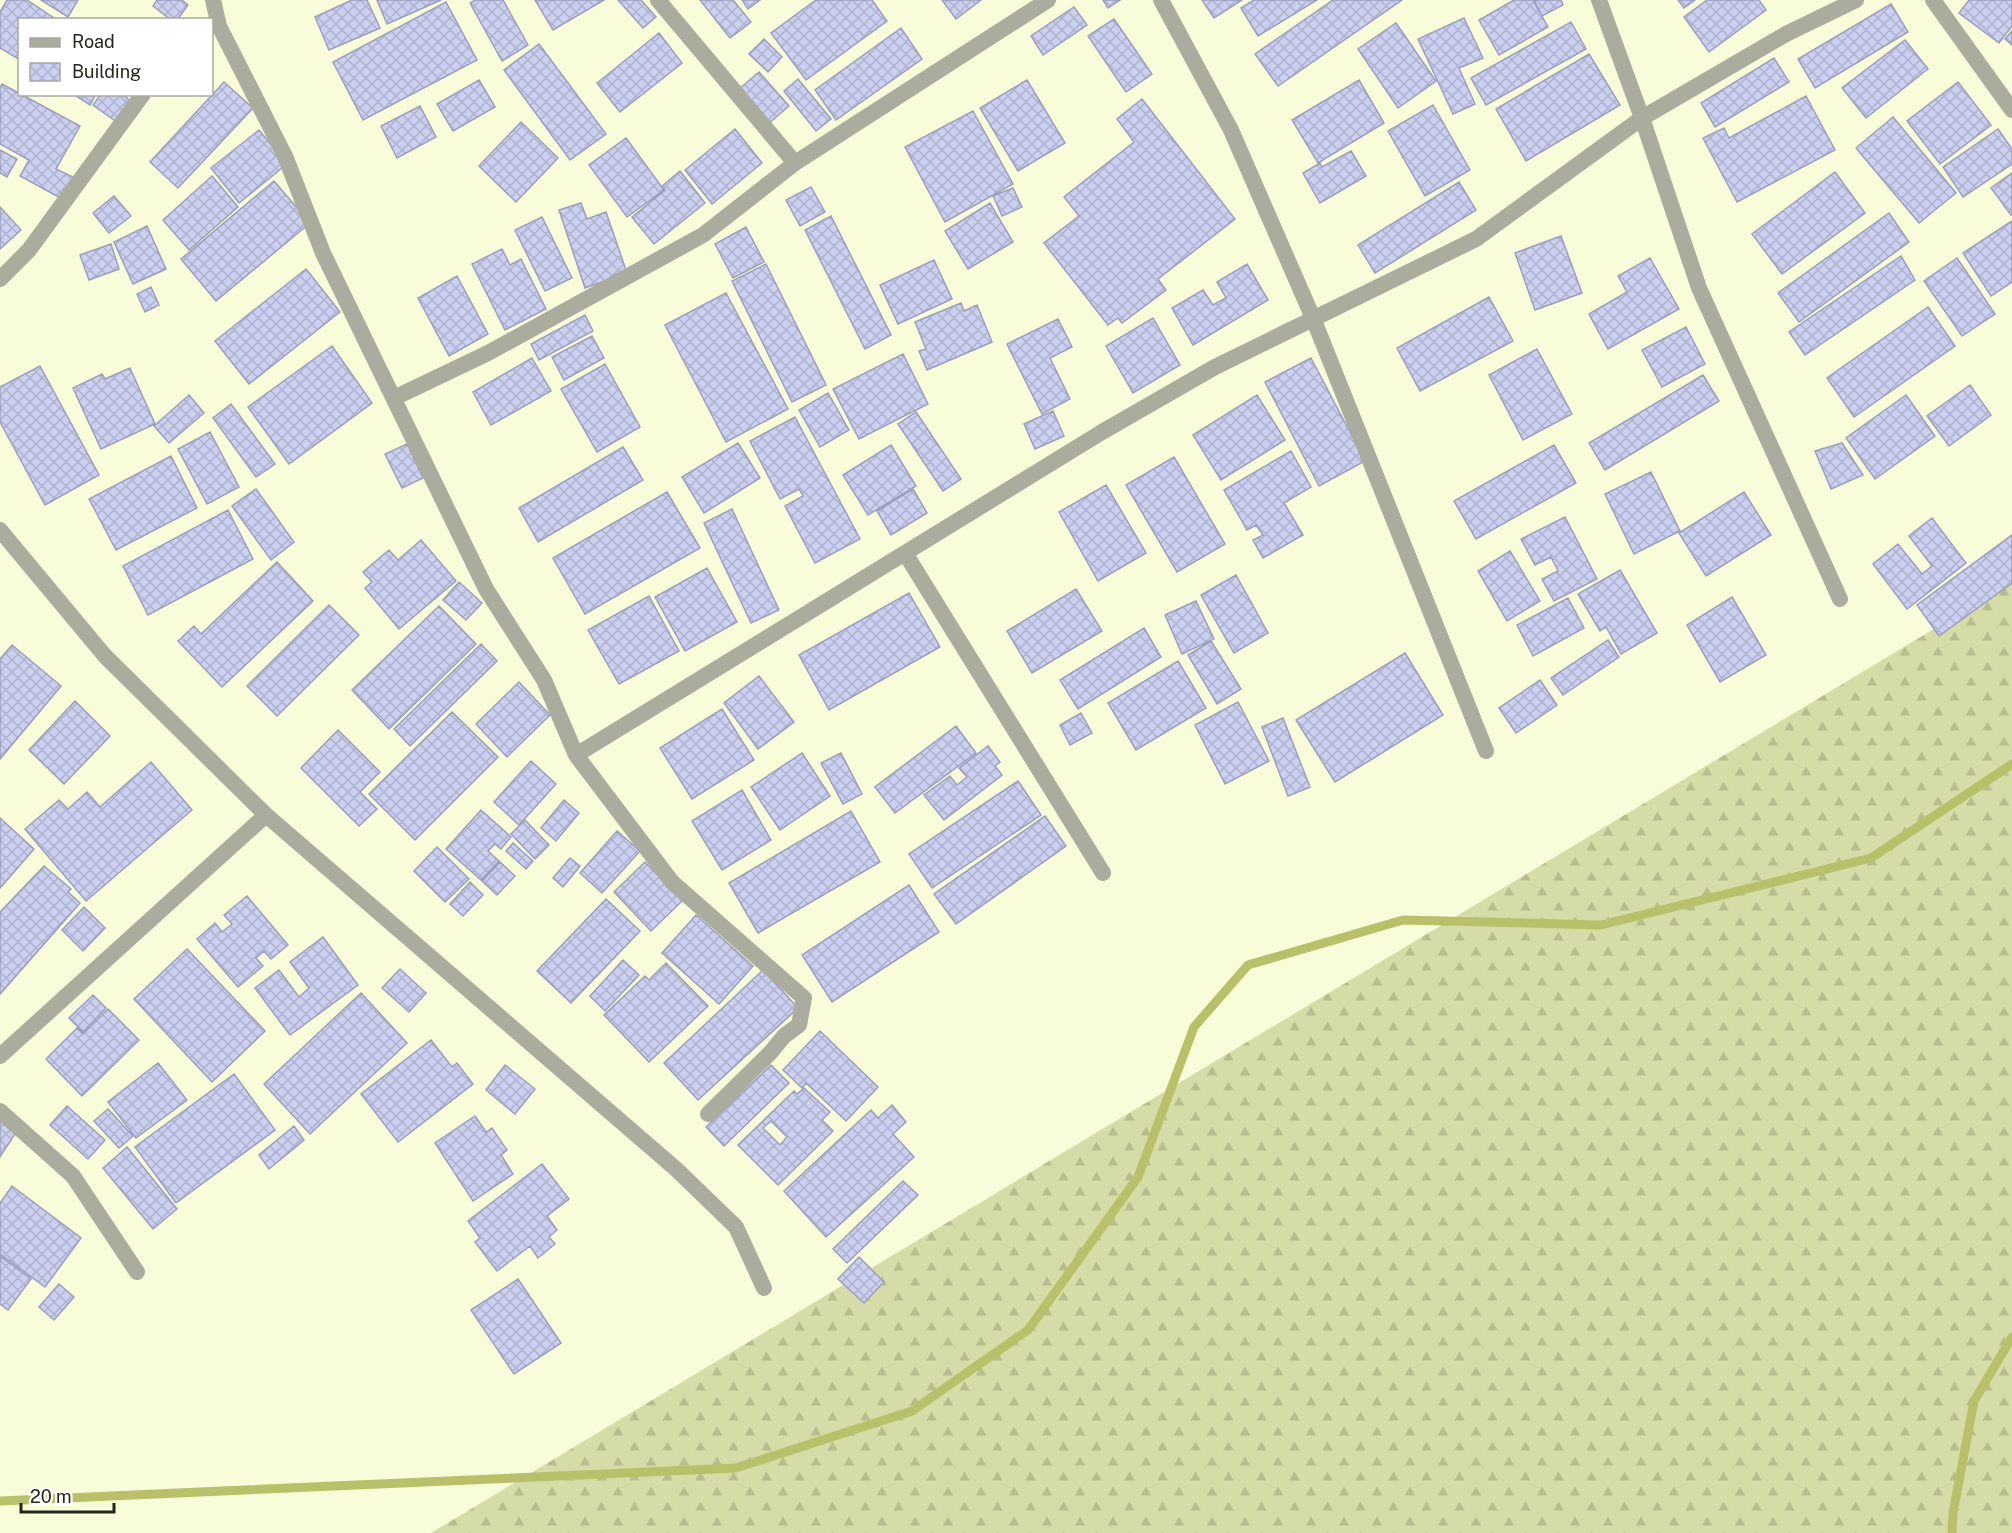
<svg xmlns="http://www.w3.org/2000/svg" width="2012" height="1533" viewBox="0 0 2012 1533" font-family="'Public Sans',sans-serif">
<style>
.forest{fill:url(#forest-firs)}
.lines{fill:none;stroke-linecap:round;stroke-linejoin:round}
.stream{stroke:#b8c169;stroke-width:9}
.building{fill:url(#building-cross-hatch);stroke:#9b9fbe;stroke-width:1.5;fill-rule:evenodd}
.minor{stroke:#aaad9e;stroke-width:16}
</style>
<defs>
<pattern id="forest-firs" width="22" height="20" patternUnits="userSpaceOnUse" patternTransform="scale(1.5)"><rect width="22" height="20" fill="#d6dca7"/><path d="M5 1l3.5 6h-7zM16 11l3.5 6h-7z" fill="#b8bd8f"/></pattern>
<pattern id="building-cross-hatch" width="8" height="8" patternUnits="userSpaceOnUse" patternTransform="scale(1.5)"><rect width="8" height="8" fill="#cbcff0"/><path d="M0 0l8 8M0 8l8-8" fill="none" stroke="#aeb2cd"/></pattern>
</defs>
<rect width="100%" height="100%" fill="#f8fcd9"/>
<!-- forest -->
<path class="forest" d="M2012 582V1533H431Z"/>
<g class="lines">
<!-- stream -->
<path class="stream" d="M0 1501 736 1468 912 1411 1028 1330 1138 1177 1194 1027 1248 965 1403 920 1601 925 1871 858 2012 764
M1952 1533 1953 1513 1974 1401 2012 1337"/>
</g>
<!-- building -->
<path class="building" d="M7 0H27L57 20H20V60L0 48V12Z
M41 0H78L68 17Z
M157 0H182L188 5 177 20H171L153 6Z
M352 0H367L380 28 329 50 315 17Z
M377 0H441L387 24Z
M475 0H503L528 45 502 61 470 3Z
M535 0H604L553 30Z
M618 0H641L656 17 643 28Z
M700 0H733L751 22 730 38Z
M742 0H760L748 9Z
M816 0H872L887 21 806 80 771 33Z
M942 0H981L956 19Z
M1103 0H1120L1108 8Z
M1202 0H1242L1214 18Z
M1254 0H1317L1258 36 1241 8Z
M1333 0H1402L1278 86 1255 54Z
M1514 0H1533L1548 27 1499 55 1479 20Z
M1534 0H1561L1563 5 1542 16Z
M1678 0H1695L1684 8Z
M1707 0H1759L1766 10 1709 52 1684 17Z
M1969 0H2012V26L1999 43 1959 13Z
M446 2 477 60 363 120 333 62Z
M1891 4 1908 32 1815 88 1798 59Z
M1074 7 1087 25 1043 55 1031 36Z
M1464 18 1483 58 1459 68 1475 104 1453 114 1418 39Z
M1114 19 1152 74 1126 92 1088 36Z
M1571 22 1586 49 1486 105 1471 78Z
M1396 23 1436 81 1398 108 1358 49Z
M901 28 922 59 836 120 815 90Z
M2012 31V45L2005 39Z
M659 33 682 63 620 112 597 83Z
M764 39 782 57 768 72 749 54Z
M1905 40 1928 69 1866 118 1842 88Z
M539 44 606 134 570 160 504 70Z
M1589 54 1620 105 1526 161 1496 109Z
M1774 58 1789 82 1715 127 1701 103Z
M759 72 789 106 768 124 738 90Z
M798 79 831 119 816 131 784 91Z
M479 80 495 107 453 131 437 104Z
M1027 80 1065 143 1018 171 980 108Z
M1359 80 1384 123 1318 163 1292 120Z
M224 82 253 108 178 188 150 162Z
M1958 82 1991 125 1940 164 1907 121Z
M2 84 80 126 56 169 75 178 64 200 20 176 29 160 0 144V88Z
M73 94H96L90 105Z
M101 94H122L133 103 118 123 93 105Z
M1806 96 1835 150 1737 202 1703 138 1724 128 1729 138Z
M1142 99 1235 219 1158 279 1166 290 1122 323 1118 318 1108 325 1044 243 1079 216 1064 197 1134 142 1117 119Z
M1433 105 1470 170 1425 196 1388 131Z
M420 106 436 137 397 158 381 126Z
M973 111 1013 184 945 222 905 147Z
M1893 117 1956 193 1919 223 1856 148Z
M521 122 558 158 516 202 479 166Z
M735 129 762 163 712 204 685 170Z
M1998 129 2012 149V164L1963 197 1943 167Z
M259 130 287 164 239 203 211 168Z
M626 138 664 190 627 217 589 165Z
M0 150 17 159 7 177 0 173Z
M1351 151 1366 176 1320 203 1303 173 1320 163 1322 167Z
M680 171 705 203 654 244 632 217 665 190 662 186Z
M1835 172 1865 213 1782 274 1752 234Z
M2012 173V215H2011L1991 188Z
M212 176 238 207 189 250 163 220Z
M274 181 310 223 216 301 181 259Z
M1459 182 1476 210 1375 273 1358 245Z
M811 187 825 212 800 226 786 200Z
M1013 188 1022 207 1002 216 993 196Z
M114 196 131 216 109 233 93 213Z
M581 203 587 219 606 212 627 273 585 288 559 210Z
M990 203 1013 242 968 269 945 231Z
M0 207 21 230 0 249Z
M1889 213 1909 242 1799 322 1778 293Z
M831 216 891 335 865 349 805 230Z
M542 217 572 278 545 291 515 230Z
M2012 221V282L1991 296 1963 253Z
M147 226 166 269 133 284 114 242Z
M746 227 764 262 733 278 715 244Z
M1561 236 1582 293 1535 310 1515 253Z
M111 244 119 269 89 280 80 255Z
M502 249 510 265 521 259 546 309 505 330 472 264Z
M1901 256 1915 280 1805 355 1789 332Z
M1650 258 1679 309 1608 349 1589 314 1627 292 1618 276Z
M1957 258 1995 314 1962 336 1924 281Z
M934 260 952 299 898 324 880 285Z
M766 264 826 385 792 402 732 281Z
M1247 264 1268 300 1193 345 1172 308 1203 290 1213 305 1226 298 1217 282Z
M306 269 340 312 249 384 215 341Z
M457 276 488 334 449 356 418 298Z
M151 287 159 305 145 312 137 294Z
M726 293 788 409 726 442 665 325Z
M1489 297 1513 341 1420 391 1397 348Z
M961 303 964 311 977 305 992 342 927 370 919 351 926 349 915 322Z
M1928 307 1955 346 1854 417 1827 378Z
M585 315 593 331 539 360 531 344Z
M1153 318 1180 365 1133 393 1106 346Z
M1058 319 1072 347 1050 358 1070 399 1042 414 1007 344Z
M1686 327 1705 364 1662 387 1642 350Z
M592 336 604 358 564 380 552 357Z
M332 346 372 403 289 464 248 407Z
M1537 349 1572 414 1523 440 1489 375Z
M903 354 928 404 859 439 833 389Z
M532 358 551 391 491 425 473 392Z
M1311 358 1365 461 1319 486 1265 382Z
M605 364 640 427 597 452 561 389Z
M40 366 99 475 45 505 0 422V387Z
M130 368 155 424 101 449 73 388 102 374 105 379Z
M1703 375 1719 401 1605 470 1589 443Z
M1970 385 1991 415 1949 446 1927 416Z
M828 393 849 430 820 447 799 410Z
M189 395 204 413 169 443 154 426Z
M1257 395 1285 440 1221 480 1193 435Z
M1906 395 1935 436 1875 479 1846 438Z
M231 404 275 464 256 477 213 418Z
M1053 411 1064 436 1035 449 1024 424Z
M916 412 961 479 943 491 898 424Z
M795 417 860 539 815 563 785 506 803 496 799 489 780 499 750 441Z
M210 432 239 487 207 504 178 449Z
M738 443 760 478 704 513 682 477Z
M1842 443 1863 475 1831 489 1815 451Z
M407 444 423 478 402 488 385 454Z
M891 445 916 486 868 515 843 475Z
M1554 445 1576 483 1476 539 1454 501Z
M623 447 643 480 538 542 519 508Z
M1291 451 1311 487 1284 503 1303 535 1263 558 1253 540 1263 535 1256 525 1247 530 1224 490Z
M171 456 197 508 116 550 89 499Z
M1174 457 1225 544 1177 572 1126 485Z
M1651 472 1680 531 1634 554 1605 494Z
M1106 485 1146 553 1098 581 1059 512Z
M256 489 294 542 271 560 232 506Z
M913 489 927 513 891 535 877 511Z
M667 492 700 548 585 614 553 558Z
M1744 492 1771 535 1706 576 1679 533Z
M732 509 779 610 751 623 704 523Z
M228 510 253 559 148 615 123 566Z
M1565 517 1597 579 1554 601 1542 579 1558 571 1551 557 1535 565 1521 539Z
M1932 518 1966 563 1907 609 1873 564 1898 544 1922 574 1932 566 1909 536Z
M2012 535V583L1939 636 1917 605Z
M421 540 456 581 399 629 365 588 372 582 363 572 389 550 398 560Z
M1510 551 1540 601 1507 621 1478 571Z
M277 562 313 601 222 687 178 641 194 626 201 634Z
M707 568 737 622 685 651 655 597Z
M1620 570 1657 633 1621 654 1606 627 1600 631 1578 594Z
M1236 575 1268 633 1234 653 1201 595Z
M459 582 482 603 466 620 443 600Z
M1076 589 1102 631 1032 673 1007 631Z
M909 593 940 647 829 710 799 655Z
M649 596 679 651 619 684 588 630Z
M1732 597 1766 655 1720 682 1687 625Z
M1568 598 1584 628 1533 656 1517 625Z
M1196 601 1214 639 1182 654 1165 615Z
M329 605 359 635 277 716 247 686Z
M439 606 476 644 389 729 352 690Z
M1144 628 1161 657 1078 709 1060 680Z
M1608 640 1619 657 1563 695 1551 678Z
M1211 641 1241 689 1217 704 1188 655Z
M481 644 497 661 410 746 394 729Z
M12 645 61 686 0 759V659Z
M1405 653 1443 715 1335 782 1296 720Z
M1178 661 1206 708 1136 750 1108 703Z
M759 676 794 722 758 749 724 703Z
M1540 680 1557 705 1516 733 1499 708Z
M519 682 550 715 507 757 476 724Z
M75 701 110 736 64 784 29 750Z
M1238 702 1269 761 1225 784 1195 725Z
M722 709 754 760 692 799 660 748Z
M452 712 498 757 415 840 369 794Z
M1081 713 1092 733 1070 745 1060 725Z
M1283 718 1310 787 1288 796 1262 727Z
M956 726 976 753 895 813 875 787Z
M338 730 380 772 360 792 377 809 359 826 301 768Z
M988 746 1000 762 995 766 1002 775 944 820 924 795 950 776 957 785 967 777 959 768Z
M802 753 830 796 780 830 751 787Z
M841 753 862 794 843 804 821 763Z
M531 761 556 784 519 825 494 802Z
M151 762 192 810 86 901 25 829 59 800 68 809 87 792 100 807Z
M1018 781 1041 815 932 888 909 854Z
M742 790 771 840 722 870 692 821Z
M564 800 579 813 556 841 541 828Z
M481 810 511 837 501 849 495 844 488 851 499 861 481 880 446 849Z
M851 811 880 862 758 933 729 883Z
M1045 816 1066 846 956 924 934 894Z
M0 818 34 849 0 888Z
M525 820 549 845 535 859 511 834Z
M617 831 640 851 602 893 580 873Z
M513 843 533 861 526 869 506 851Z
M437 847 469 879 445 902 414 871Z
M570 858 580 866 563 887 553 878Z
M500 862 515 876 497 895 482 881Z
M645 862 682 901 651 931 614 892Z
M44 866 71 889 68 892 80 903 0 994V912Z
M470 882 483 895 463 916 450 904Z
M909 885 939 932 832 1002 802 955Z
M247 896 288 945 271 959 264 951 256 958 263 966 238 987 197 939 215 923 222 932 232 924 224 915Z
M606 899 640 931 571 1003 537 971Z
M84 907 105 928 83 951 62 930Z
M696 915 753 966 719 1004 662 953Z
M323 937 358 985 290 1035 255 988 279 970 299 997 309 988 290 962Z
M187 949 265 1031 212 1082 134 999Z
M623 960 639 975 605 1011 590 996Z
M666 963 708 1006 649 1062 604 1015 645 976 649 980Z
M400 969 426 993 409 1012 382 988Z
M763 970 798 1008 698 1100 664 1063Z
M361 993 407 1043 310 1134 264 1084Z
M93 995 106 1008 83 1032 69 1018Z
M108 1009 139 1040 82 1096 46 1059 77 1028 83 1034Z
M820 1031 878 1087 846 1121 806 1083 802 1088 783 1070Z
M431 1040 452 1067 457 1063 473 1084 398 1142 361 1094Z
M158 1063 187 1100 136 1138 108 1102Z
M505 1065 535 1089 515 1114 486 1090Z
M771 1065 789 1083 724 1146 706 1127Z
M234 1074 275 1130 176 1203 135 1147Z
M804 1088 830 1112 822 1120 833 1131 778 1185 738 1145 794 1091 797 1094ZM771 1121 787 1137 780 1145 763 1128Z
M892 1105 906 1122 893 1134 914 1157 826 1237 784 1191 871 1110 878 1118Z
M67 1106 105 1140 88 1159 50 1125Z
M108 1109 133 1136 119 1148 94 1121Z
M475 1116 486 1132 492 1128 507 1150 501 1155 513 1174 473 1201 435 1143Z
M0 1120 17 1131 0 1157Z
M294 1126 304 1140 269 1169 259 1155Z
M127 1147 177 1209 153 1229 103 1168Z
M542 1164 569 1199 547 1216 557 1230 549 1237 555 1244 538 1258 530 1246 497 1271 475 1242 480 1238 468 1221Z
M903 1181 918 1195 847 1263 833 1249Z
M12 1186 81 1238 45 1287 0 1254V1203Z
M0 1256 31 1279 8 1310 0 1304Z
M859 1257 884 1282 864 1303 838 1279Z
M518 1279 561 1343 514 1374 471 1310Z
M59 1284 74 1297 54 1320 39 1307Z"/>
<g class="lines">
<!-- minor -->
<path class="minor" d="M213 0 219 26 285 156 323 253 486 589 544 680 576 755 672 882 804 998 799 1025 784 1036 771 1052 708 1114
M658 0 795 163
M1161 0 1231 130 1313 318 1486 751
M1599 0 1642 118 1699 288 1840 599
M1933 0 2012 110
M0 279 29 250 143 94
M394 398 488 353 703 235 795 163 1048 0
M0 530 105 656 266 815 676 1169 736 1227 764 1288
M905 553 1103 873
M576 755 1102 432 1215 367 1476 239 1642 118 1786 34 1856 0
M0 1056 266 815
M0 1111 73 1176 137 1272"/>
</g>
<!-- legend -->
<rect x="18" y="18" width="195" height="78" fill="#ffffff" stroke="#a7a8a3" stroke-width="1.5"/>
<rect x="30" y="38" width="30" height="9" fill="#aaad9e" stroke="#a7a8a3" stroke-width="1.5"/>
<text x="72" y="48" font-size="18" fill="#242619">Road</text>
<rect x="30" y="63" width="30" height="18" fill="url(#building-cross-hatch)" stroke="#a7a8a3" stroke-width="1.5"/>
<text x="72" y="78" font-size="18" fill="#242619">Building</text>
<!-- scale -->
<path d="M21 1503v9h93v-9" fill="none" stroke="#242619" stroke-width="3"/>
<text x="30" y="1503" font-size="18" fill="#242619" stroke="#ffffff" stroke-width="4.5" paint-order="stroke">20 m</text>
</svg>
